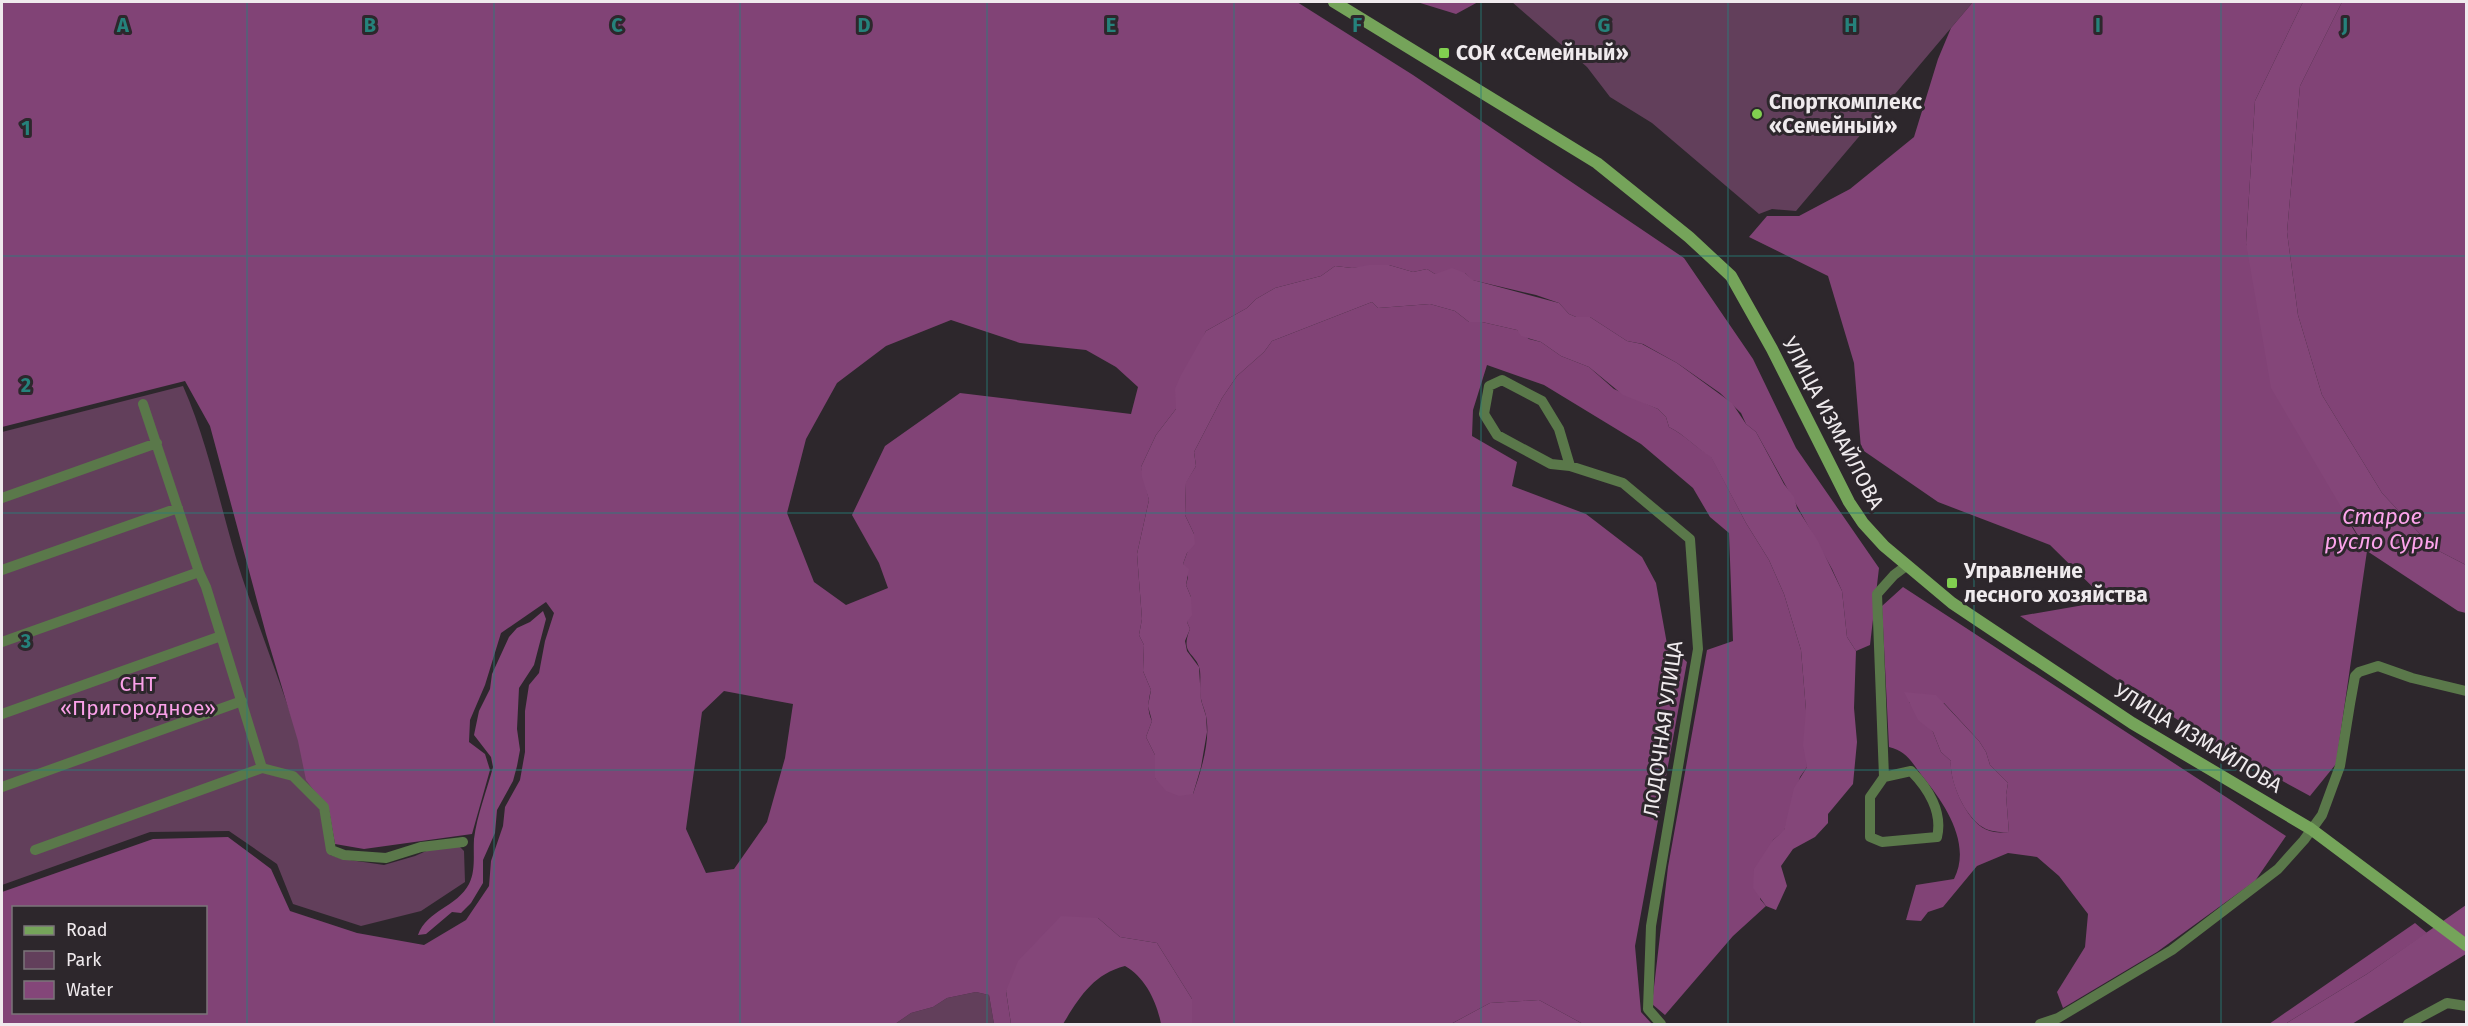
<svg xmlns="http://www.w3.org/2000/svg" width="2468" height="1026" viewBox="0 0 2468 1026" font-family="'Fira Sans',sans-serif">
<style>
.green{fill:#623f5b}
.forest{fill:#814376;fill-rule:evenodd}
.water{fill:#844679}
.lines{fill:none;stroke-linecap:round;stroke-linejoin:round}
.minor{stroke:#5a784a;stroke-width:10}
.secondary{stroke:#75a45a;stroke-width:12}
.grid{fill:none;stroke:#25827b;stroke-width:1.5;stroke-opacity:0.55}
.poi-dot{fill:#81d050;stroke:#2d272c;stroke-width:2}
.labels{text-anchor:middle;stroke-width:6;stroke-linejoin:round;paint-order:stroke}
.poi-label{font-size:21px;font-weight:bold;fill:#efeaed;stroke:#2d272c;text-anchor:start}
.street-label{font-size:21px;fill:#efeaed;stroke:#2d272c}
.park-label{font-size:21px;fill:#fba1e9;stroke:#2d272c}
.water-label{font-size:22px;font-style:italic;fill:#fda4ec;stroke:#2d272c}
.grid-label{font-size:20px;text-anchor:middle;font-weight:bold;fill:#25827b;stroke:#2d272c;stroke-width:6;stroke-linejoin:round;paint-order:stroke}
</style>
<rect width="100%" height="100%" fill="#2d272c"/>
<!-- green -->
<path class="green" d="M1512 2H1973L1796 211 1772 209 1759 214 1652 123 1610 97 1587 67Z
M183 386C210 447 221 513 242 577 273 669 312 760 330 855L343 859 384 865 415 856 433 848 458 845 464 851 465 882 421 911 361 926 293 904 277 864 229 831 150 832 2 885V432Z
M976 992 989 995 994 1024H895L911 1013 933 1007 947 998Z"/>
<!-- forest -->
<path class="forest" d="M2 2H1297L1413 75 1684 258 1753 359 1796 448 1879 568 1870 645 1856 651 1847 637 1842 591 1832 569 1756 432 1746 424 1741 413 1720 393 1677 363 1643 344 1627 341 1590 317H1576L1569 314 1559 303 1536 295 1472 280 1465 273 1435 274 1427 269 1413 272 1389 265 1352 268 1335 266 1321 276 1275 288 1256 299 1247 308 1206 331 1176 399V409L1156 435 1141 467 1149 500 1137 554 1142 619 1139 635 1144 645 1143 671 1151 690C1148 701 1147 711 1152 721L1146 737 1155 755V778L1193 794C1201 771 1211 740 1206 716 1205 710 1202 705 1201 699 1199 689 1201 680 1200 671 1197 652 1179 656 1190 629L1187 622 1191 597 1186 585 1188 577 1183 564 1194 534 1185 515 1186 482 1196 466 1194 452 1222 398 1237 376 1264 352 1272 341 1372 302 1378 308 1430 304 1455 311 1469 322H1482L1517 330 1529 339 1541 342 1561 356 1589 367 1614 389 1658 409 1666 417 1669 427C1685 435 1696 448 1711 456L1746 523 1769 560 1784 594 1801 650 1806 710 1807 767 1800 777 1784 831 1773 840 1760 899 1766 906 1733 936 1665 1015 1652 1004 1668 867 1707 650 1733 641 1729 533 1710 517 1693 488 1641 444 1544 385 1487 365 1473 410 1472 436 1517 462 1512 486 1586 514 1642 557 1656 583 1667 644 1687 662 1635 946 1641 1012 1652 1024H1583L1539 1000 1490 1003 1451 1024H1192V999L1157 943 1120 937 1098 918 1006 991 1011 1024H994L989 995 976 992 947 998 933 1007 911 1013 895 1024H2V892L153 839 228 837 271 869 290 911 357 933 424 945 466 920 489 886 491 861 503 826 505 807 520 780 525 752V711L529 685 539 673 545 641 554 613 546 602 501 633 485 685 470 720 469 742 485 754 490 770 472 834 364 849 335 844 329 810 306 780 298 741 266 634 210 426 185 381 2 427ZM951 320 1020 343 1086 350 1116 367 1138 387 1131 414 960 393 885 446 852 515 879 563 888 588 846 605 814 582 787 513 806 439 837 383 886 346ZM724 691 793 704 785 758 767 822 734 869 706 873 686 829 702 712ZM14 908H206V1012H14Z
M1417 2H1478L1456 14Z
M1973 2H2303L2255 101 2246 243 2350 524 2367 551 2336 764 2310 796 2216 745 2020 616 2107 601 2050 545 1938 502 1861 449 1854 363 1828 276 1749 237 1767 216H1799L1850 189 1914 137 1938 59 1951 28Z
M2342 2H2466V565L2433 548 2382 493 2322 395 2298 315 2287 232 2300 86Z
M1903 587 2286 836 2255 881 2157 952 2063 1008 2057 992 2085 947 2088 914 2059 876 2037 857 2008 853 1977 866 1943 907 1928 912 1921 921 1906 920 1916 885 1954 879C1972 844 1945 804 1923 777 1912 763 1907 751 1889 747L1882 606ZM1909 702 1944 703 1979 741 1986 752 1990 765 2008 783 2006 795 2009 833C2003 832 1996 833 1990 831 1968 825 1949 782 1951 761L1941 752 1933 732Z
M2415 923 2427 933 2367 974 2285 1024H2269Z"/>
<!-- water -->
<path class="water" d="M2303 2H2342L2300 86 2287 232 2298 315 2322 395 2382 493 2433 548 2466 565V613L2458 611 2367 551 2271 388 2246 243 2255 101Z
M1369 265H1389L1413 272 1427 269 1435 274 1452 268 1465 273 1473 280 1559 303 1569 314 1576 317H1590L1627 341 1642 344 1677 363 1732 403 1746 424 1756 432 1784 484 1794 497 1797 508 1818 541 1842 591 1847 637 1856 651 1854 708 1857 742 1853 784 1828 814V823L1815 837 1793 849 1781 866 1787 886 1776 910 1766 906 1753 888 1754 869 1773 840 1784 830 1794 788 1807 767 1803 745 1806 710 1801 650 1784 594 1769 560 1746 523 1711 457C1696 448 1685 435 1669 427L1666 417 1658 409 1623 395 1589 367 1561 356 1541 342 1521 336 1517 330 1482 322H1469L1455 311 1430 304 1378 308 1372 302 1272 341 1264 352 1237 376 1222 398 1194 452 1196 466 1186 483 1185 515 1194 534 1195 544 1187 553 1183 564 1189 569 1186 585 1191 597 1192 615 1187 622 1190 629 1185 641 1187 651 1199 667 1201 700 1206 716 1207 732 1201 767 1193 794 1179 796 1166 791 1155 778V755L1146 737 1152 721 1148 706 1151 690 1143 671 1144 645 1139 635 1142 619 1137 554 1149 500 1142 477 1141 467 1156 435 1176 409 1175 389 1181 375 1206 331 1247 308 1256 299 1275 288 1321 276 1335 266 1352 268Z
M543 611 546 619 534 665 519 688 517 729 520 750 517 766 513 781 497 810 495 833 483 860V883L471 903 461 913 452 912 426 934 418 935C427 910 457 907 469 884 476 870 473 854 474 839 477 815 487 790 493 767L491 757 474 735 479 711 490 689 492 674 509 637 517 628 530 622Z
M1904 692 1936 695 1979 741 1986 752 1990 765 2008 783 2006 795 2009 833C2002 832 1993 832 1986 829 1966 820 1949 782 1951 761L1941 752 1933 732 1918 720Z
M2466 905V954L2352 1024H2285L2367 974Z
M1061 916 1098 918 1120 937 1157 943 1192 999V1024H1161C1157 1002 1145 977 1125 966 1093 974 1079 998 1063 1024H1011L1006 991 1018 961Z
M1539 1000 1583 1024H1451L1490 1003Z"/>
<g class="lines">
<!-- minor -->
<path class="minor" d="M143 404 199 572 206 587 262 768 293 776 324 807 331 850 344 855 386 858 421 847 463 842
M1570 466 1559 429 1542 401 1502 380 1489 386 1484 414 1497 435 1551 464 1570 466 1623 483 1690 539 1698 649 1651 926 1648 1009 1661 1024
M2 498 157 443
M2 570 178 508
M2 642 199 572
M2 714 221 636
M1884 777 1911 771C1928 788 1943 812 1937 837L1882 842 1870 837V797L1884 777 1877 594 1894 575 1906 566
M2 787 242 701
M35 850 262 768
M2040 1024 2058 1018 2172 950 2278 869 2304 840 2322 815 2340 766 2350 704 2355 676 2359 672 2378 666 2412 678 2466 691
M2408 1024 2447 1003 2466 1006"/>
<!-- secondary -->
<path class="secondary" d="M1334 2 1597 163 1689 237 1731 276 1772 349 1849 502 1863 523 1884 546 1952 603 2132 723 2311 829 2466 945"/>
</g>
<!-- grid -->
<path class="grid" d="M247 2V1024M494 2V1024M740 2V1024M987 2V1024M1234 2V1024M1481 2V1024M1728 2V1024M1974 2V1024M2221 2V1024M2 256H2466M2 513H2466M2 770H2466"/>
<!-- markers -->
<g class="poi-dot">
<rect x="1438" y="47" width="12" height="12" rx="3"/>
<circle cx="1757" cy="114" r="6"/>
<rect x="1946" y="577" width="12" height="12" rx="3"/>
</g>
<g class="labels">
<!-- poi labels -->
<g class="poi-label">
<text x="1456" y="60">СОК «Семейный»</text>
<text x="1769" y="109">Спорткомплекс<tspan x="1769" dy="24">«Семейный»</tspan></text>
<text x="1964" y="578">Управление<tspan x="1964" dy="24">лесного хозяйства</tspan></text>
</g>
<!-- street labels -->
<g class="street-label">
<text transform="translate(1833 423) rotate(62)" y="7">УЛИЦА ИЗМАЙЛОВА</text>
<text transform="translate(1663 729) rotate(-82)" y="7">ЛОДОЧНАЯ УЛИЦА</text>
<text transform="translate(2198 738) rotate(31)" y="7">УЛИЦА ИЗМАЙЛОВА</text>
</g>
<!-- park labels -->
<g class="park-label">
<text x="138" y="691">СНТ<tspan x="138" dy="24">«Пригородное»</tspan></text>
</g>
<!-- water labels -->
<g class="water-label">
<text x="2382" y="524">Старое<tspan x="2382" dy="25">русло Суры</tspan></text>
</g>
</g>
<g class="grid-label">
<text x="123" y="32">A</text>
<text x="370" y="32">B</text>
<text x="617" y="32">C</text>
<text x="864" y="32">D</text>
<text x="1111" y="32">E</text>
<text x="1357" y="32">F</text>
<text x="1604" y="32">G</text>
<text x="1851" y="32">H</text>
<text x="2098" y="32">I</text>
<text x="2345" y="32">J</text>
<text x="26" y="135">1</text>
<text x="26" y="392">2</text>
<text x="26" y="648">3</text>
</g>
<!-- border -->
<rect width="2468" height="1026" fill="none" stroke="#efeaed" stroke-width="6"/>
<!-- legend -->
<rect x="12" y="906" width="195" height="108" fill="#2d272c" stroke="#7b7579" stroke-width="1.5"/>
<rect x="24" y="926" width="30" height="9" fill="#75a45a" stroke="#7b7579" stroke-width="1.5"/>
<text x="66" y="936" font-size="18" fill="#efeaed">Road</text>
<rect x="24" y="951" width="30" height="18" fill="#623f5b" stroke="#7b7579" stroke-width="1.5"/>
<text x="66" y="966" font-size="18" fill="#efeaed">Park</text>
<rect x="24" y="981" width="30" height="18" fill="#844679" stroke="#7b7579" stroke-width="1.5"/>
<text x="66" y="996" font-size="18" fill="#efeaed">Water</text>
</svg>
